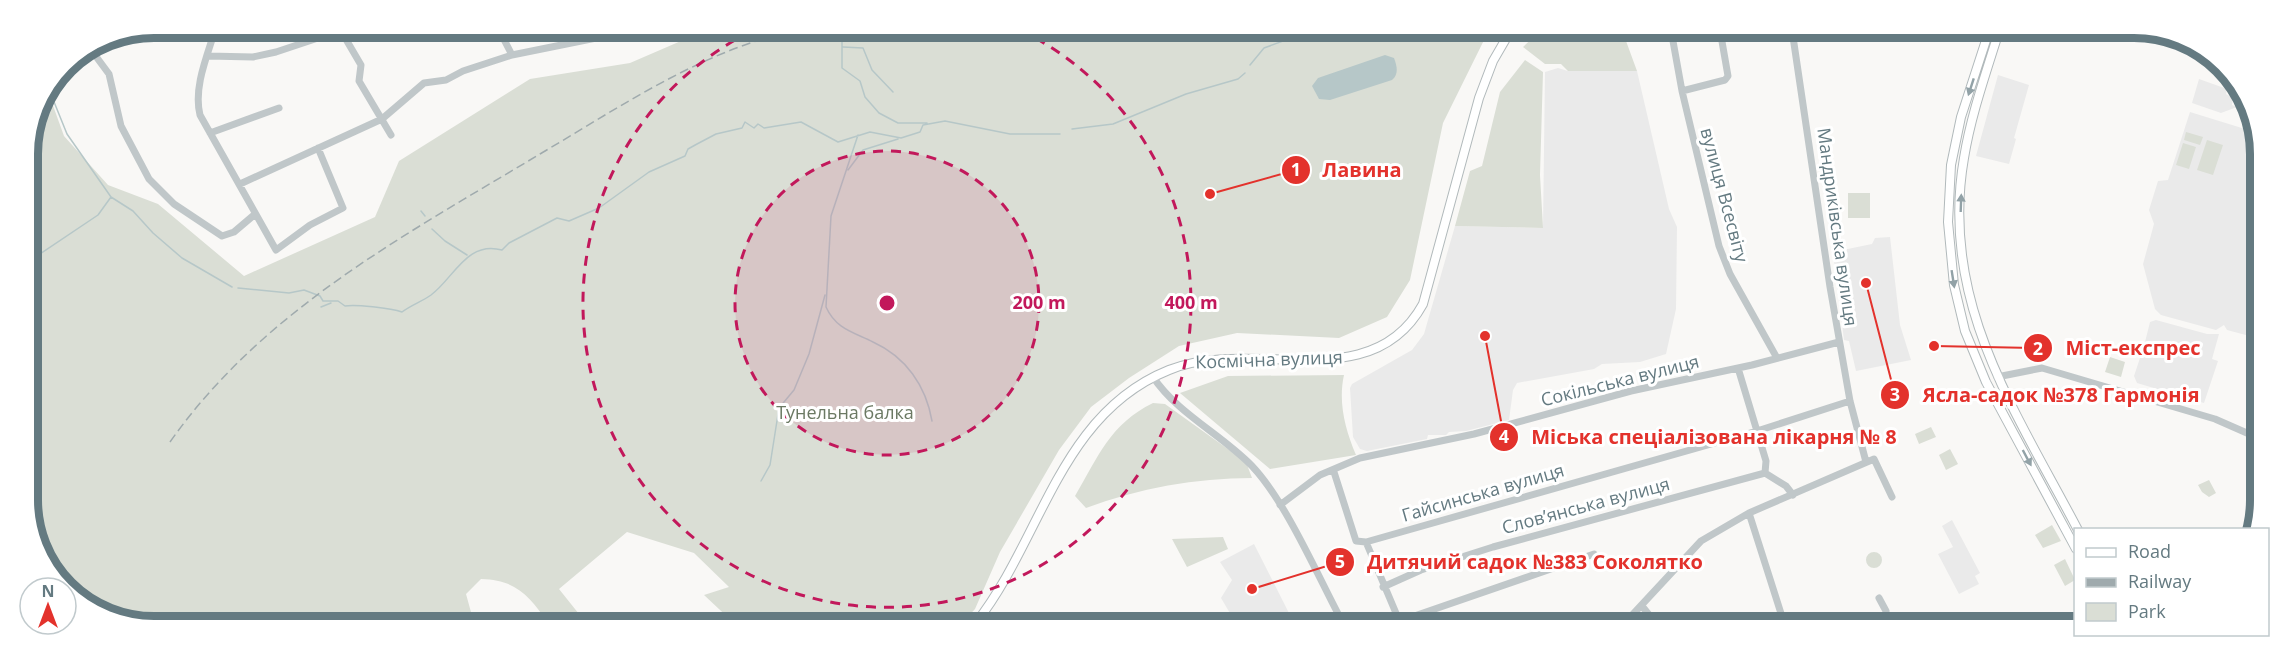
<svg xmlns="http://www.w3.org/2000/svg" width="2287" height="654" viewBox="0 0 2287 654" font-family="'Open Sans',sans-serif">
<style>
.built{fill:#eaeaea}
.green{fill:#daded5}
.water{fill:#b6c7c8}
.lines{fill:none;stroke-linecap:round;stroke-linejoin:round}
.stream{stroke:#b6c7c8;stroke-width:1.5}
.major-casing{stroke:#b1b9bb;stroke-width:10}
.minor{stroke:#c0c7c9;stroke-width:7}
.major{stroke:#fff;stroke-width:8}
.rail{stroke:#9faaad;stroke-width:1.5;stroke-dasharray:9 4.5;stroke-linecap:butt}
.oneway{fill:#92a2a7}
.ring{fill:none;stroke:#c2185b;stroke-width:3;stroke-dasharray:10 8}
.labels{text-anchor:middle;stroke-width:6;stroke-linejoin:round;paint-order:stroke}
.street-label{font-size:18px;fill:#647a81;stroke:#fff}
.park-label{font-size:18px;fill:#6b7963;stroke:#fff}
.rim{fill:none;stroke:#647a81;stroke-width:8}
.centre{fill:#c2185b;stroke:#fff;stroke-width:3}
.ring-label{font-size:18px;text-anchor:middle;font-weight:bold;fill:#c2185b;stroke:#fff;stroke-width:6;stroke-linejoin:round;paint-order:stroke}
.leader{fill:none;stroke:#e3322c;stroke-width:2}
.callout-dot{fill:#e3322c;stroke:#fff;stroke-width:2}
.mark-label{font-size:18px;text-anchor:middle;font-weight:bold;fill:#fff}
.callout-label{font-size:20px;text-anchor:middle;font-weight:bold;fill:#e3322c;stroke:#fff;stroke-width:6;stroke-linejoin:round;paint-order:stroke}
</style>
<rect width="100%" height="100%" fill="#f9f8f6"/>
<!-- built -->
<path class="built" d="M1558 68 1568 71H1637L1669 209 1677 227 1676 309 1666 354 1640 362 1602 364 1594 369 1517 383 1513 390 1509 420 1466 431 1449 432 1446 435H1428L1427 439 1367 451 1360 449 1353 437 1350 388 1352 384 1412 350 1424 334 1455 226 1543 228 1545 72Z
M1998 75 2029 85 2014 138 2016 139 2009 164 1976 156Z
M2199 79 2227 89 2226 94 2233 98 2232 105 2237 107 2221 113 2192 103Z
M2190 112 2258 133 2257 338 2227 330 2224 325 2216 330 2161 315 2155 309 2143 264 2154 224 2149 210 2158 181 2168 180Z
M1890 237 1900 325 1911 360 1856 371 1849 341 1844 340 1833 252 1872 244 1875 238Z
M2156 320 2207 334H2219L2212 359 2218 361 2204 403 2137 383 2134 376 2141 355 2148 347 2145 342 2150 322Z
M1952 520 1980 573 1975 576 1979 584 1959 594 1938 554 1953 547 1942 526Z
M1254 544 1295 625H1237L1221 598 1232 580 1220 562Z"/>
<!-- green -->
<path class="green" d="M711 28 1489 30 1443 123 1410 280 1387 317 1339 338 1237 333 1179 346 1129 378 1091 407 1059 450 1000 552 975 609 961 624H895L878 612 843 616 841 624H735L704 595 729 587 694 553 627 532 559 589 587 624H549C529 596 517 580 481 579L466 594 474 623H121L79 599 29 506 27 145 37 105 47 89 64 136 108 185 158 204 244 276 375 217 399 161 530 79 630 63Z
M1541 30H1622L1637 71H1568L1561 64H1545L1523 47Z
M1525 60 1543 72 1540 175 1543 228 1455 226 1470 171 1482 166 1500 92Z
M2186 132 2203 137 2200 145 2184 140Z
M2207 140 2223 145 2213 175 2197 170Z
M2183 143 2196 147 2189 169 2176 165Z
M1848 193H1870V218H1848Z
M2110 357 2125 362 2121 377 2105 372Z
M1344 375C1338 402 1345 429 1356 455L1270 469 1180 393 1228 376Z
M1153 403 1165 404 1246 462 1252 478C1196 478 1139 488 1086 508L1075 496C1098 457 1110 424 1153 403Z
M1931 427 1936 437 1919 444 1915 434Z
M1950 449 1958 464 1946 470 1939 455Z
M2209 480 2216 493 2209 497 2202 492 2198 485Z
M2052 525 2061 541 2043 548 2035 535Z
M1223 537 1228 549 1187 567 1172 539Z
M1866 560a8 8 0 1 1 16 0a8 8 0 1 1-16 0Z
M2065 559 2075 580 2065 586 2054 565Z"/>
<!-- water -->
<path class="water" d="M1385 55 1394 58C1397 66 1399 74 1392 80L1330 100 1319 99 1312 86 1318 78Z"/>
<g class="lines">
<!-- stream -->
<path class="stream" d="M842 39V68L860 81 865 97 879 113 898 123H927
M843 47 863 48 872 70 893 92
M1250 65 1264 48 1316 29
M48 87 67 134 111 197 133 211 153 233 182 258 232 287
M1072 129 1113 124 1186 94 1238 79 1245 73
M858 135 831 216 826 307C836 329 853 332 873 342 906 357 926 386 932 421
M848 170 863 150 898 139
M421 211 425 216
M432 229 445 241 467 255
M28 262 98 215 111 197
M238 288 289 293 304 290 320 296 323 301H338L345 306C354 304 391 308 402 312 411 305 421 302 431 295 454 278 467 240 502 250L509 243 557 218 569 221 599 208 649 172 685 156 688 149 697 144 716 134 742 128 745 122 754 128 758 124 764 128 801 122 838 142 870 132 901 138 920 132 923 125 945 121 1010 134H1060
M321 307 331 303
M761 481 770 465 779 408 794 390 809 354 825 295"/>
<defs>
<path id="major" d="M1989 31 1961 117 1951 165 1948 222 1954 285 1965 331 1986 382 2076 549
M1999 31C1986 73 1971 115 1964 158 1939 301 2015 410 2078 530
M975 624C1042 540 1059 414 1169 370 1251 336 1371 399 1423 304L1479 98 1493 61 1511 30"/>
</defs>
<!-- major casing -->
<use href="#major" class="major-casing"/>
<!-- minor -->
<path class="minor" d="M216 27C208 54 193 87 200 115L276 250 310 225 343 208 318 148
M498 28 512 55
M1671 30 1682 91 1719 246 1730 274 1777 358
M1792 30 1830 287 1850 401 1866 462
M344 36 361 65 359 81 391 135
M89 47 109 74 121 126 149 179 174 204 222 236 234 232 254 215
M208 56 253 57 276 52 333 33 344 36 372 29
M1682 91 1725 80 1728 76 1720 30
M210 133 279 108
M240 184 382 119 424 83 446 80 463 71 512 55 601 37 627 28
M1738 368 1766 461 1765 473
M1153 377C1178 414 1221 434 1252 466 1287 503 1319 579 1344 625
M1997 377 2042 368 2215 419 2256 437
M1334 472 1356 541 1366 542 1401 625
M1765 473 1786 486 1793 495
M1280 505 1320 475 1360 458 1474 434 1631 391 1752 365 1839 342
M1749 513 1785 626
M1366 542 1757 431 1850 401
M1383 587 1421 570 1493 547 1765 473
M1879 598 1886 611
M1642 606 1658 626
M1400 621 1594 554
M1622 626 1701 541 1749 513 1874 459 1892 497"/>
<!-- major -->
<use href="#major" class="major"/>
<!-- rail -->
<path class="rail" d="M170 442C263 310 405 235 540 154 625 104 707 47 806 28"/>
</g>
<!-- one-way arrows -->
<defs><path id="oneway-solid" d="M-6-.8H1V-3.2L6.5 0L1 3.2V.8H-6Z" transform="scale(1.5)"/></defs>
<g class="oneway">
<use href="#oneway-solid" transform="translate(1971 87) rotate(108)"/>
<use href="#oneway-solid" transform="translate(1961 203) rotate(-88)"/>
<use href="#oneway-solid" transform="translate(1953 279) rotate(81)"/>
<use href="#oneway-solid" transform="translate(2027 458) rotate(62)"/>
</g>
<!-- distance rings -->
<circle cx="887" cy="303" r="152" fill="#c2185b" fill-opacity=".12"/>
<g class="ring">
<circle cx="887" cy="303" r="152"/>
<path d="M1020 30A304 304 0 1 1 756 29"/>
</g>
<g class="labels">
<!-- street labels -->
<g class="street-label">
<text transform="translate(1724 195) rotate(75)" y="6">вулиця Всесвіту</text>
<text transform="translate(1837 227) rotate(82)" y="6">Мандриківська вулиця</text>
<text transform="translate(1269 360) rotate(-2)" y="6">Космічна вулиця</text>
<text transform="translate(1620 381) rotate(-14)" y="6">Сокільська вулиця</text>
<text transform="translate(1483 493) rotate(-16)" y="6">Гайсинська вулиця</text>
<text transform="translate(1586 506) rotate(-15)" y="6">Словʼянська вулиця</text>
</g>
<!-- park labels -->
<g class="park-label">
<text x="845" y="419">Тунельна балка</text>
</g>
</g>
<!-- crop -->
<path d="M0 0H2287V654H0ZM154 38H2134A116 116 0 0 1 2250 154V500A116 116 0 0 1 2134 616H154A116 116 0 0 1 38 500V154A116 116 0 0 1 154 38Z" fill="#fff" fill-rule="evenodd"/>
<path class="rim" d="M154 38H2134A116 116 0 0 1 2250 154V500A116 116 0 0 1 2134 616H154A116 116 0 0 1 38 500V154A116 116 0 0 1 154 38Z"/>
<circle cx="887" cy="303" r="9" class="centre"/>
<g class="ring-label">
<text x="1039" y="309">200 m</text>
<text x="1191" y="309">400 m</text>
</g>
<!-- callouts -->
<path class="leader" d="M1210 194L1296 170M1934 346L2038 348M1866 283L1895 395M1485 336L1504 437M1252 589L1340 562"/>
<g class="callout-dot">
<circle cx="1210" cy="194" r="6"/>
<circle cx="1934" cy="346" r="6"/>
<circle cx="1866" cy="283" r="6"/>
<circle cx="1485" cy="336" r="6"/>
<circle cx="1252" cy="589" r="6"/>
<circle cx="1296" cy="170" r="15"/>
<circle cx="2038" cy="348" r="15"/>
<circle cx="1895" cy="395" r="15"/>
<circle cx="1504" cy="437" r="15"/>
<circle cx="1340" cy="562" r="15"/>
</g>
<g class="mark-label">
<text x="1296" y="176">1</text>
<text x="2038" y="355">2</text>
<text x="1895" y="401">3</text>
<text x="1504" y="443">4</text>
<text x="1340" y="568">5</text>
</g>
<g class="callout-label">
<text x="1362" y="177">Лавина</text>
<text x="2133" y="355">Міст-експрес</text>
<text x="2061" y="402">Ясла-садок №378 Гармонія</text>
<text x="1714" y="444">Міська спеціалізована лікарня № 8</text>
<text x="1535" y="569">Дитячий садок №383 Соколятко</text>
</g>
<!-- legend -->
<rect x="2074" y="528" width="195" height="108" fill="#ffffff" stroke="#c1cacd" stroke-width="1.5"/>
<rect x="2086" y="548" width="30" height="9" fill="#ffffff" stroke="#c1cacd" stroke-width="1.5"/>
<text x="2128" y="558" font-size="18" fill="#647a81">Road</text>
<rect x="2086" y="578" width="30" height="9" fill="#9faaad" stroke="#c1cacd" stroke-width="1.5"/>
<text x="2128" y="588" font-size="18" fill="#647a81">Railway</text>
<rect x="2086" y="603" width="30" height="18" fill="#daded5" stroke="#c1cacd" stroke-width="1.5"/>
<text x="2128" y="618" font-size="18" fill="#647a81">Park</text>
<!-- north arrow -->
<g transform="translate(48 606)"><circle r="28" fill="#ffffff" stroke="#c1cacd" stroke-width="1.5"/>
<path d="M0-4.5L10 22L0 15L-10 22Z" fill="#e3322c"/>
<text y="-9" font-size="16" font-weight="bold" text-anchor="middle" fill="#647a81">N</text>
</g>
</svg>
